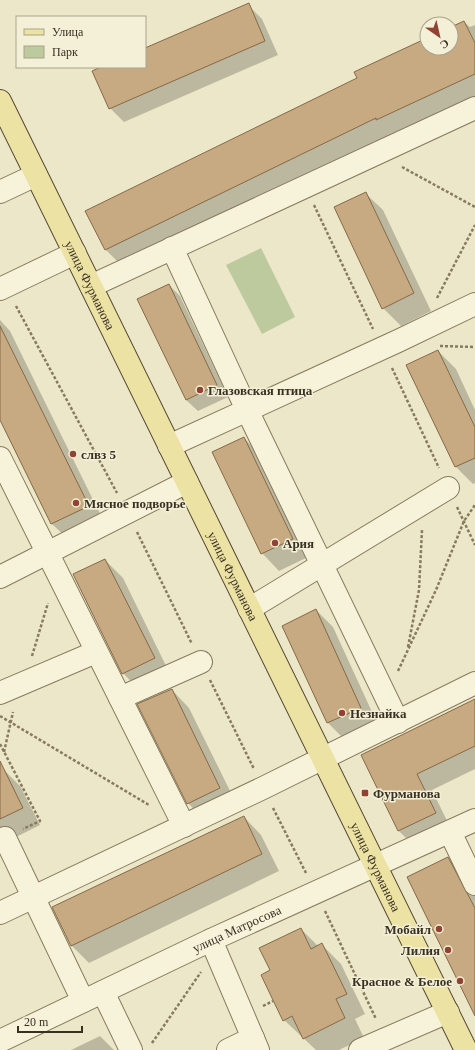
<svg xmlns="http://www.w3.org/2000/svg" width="475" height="1050" viewBox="0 0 475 1050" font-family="Georgia,serif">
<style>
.green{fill:#bdca9d}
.shadow{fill:#0003}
.building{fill:#c7aa81;stroke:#856946}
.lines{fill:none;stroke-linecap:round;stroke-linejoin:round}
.minor-casing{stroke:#877b5e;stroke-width:24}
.major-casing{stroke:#554832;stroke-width:24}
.path{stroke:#877b5e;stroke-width:2.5;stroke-dasharray:3 2;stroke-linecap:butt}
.minor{stroke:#f7f3db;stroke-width:22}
.major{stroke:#ece2a4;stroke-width:22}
.poi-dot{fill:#924232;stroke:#f4f0d8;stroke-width:1.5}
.labels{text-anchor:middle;stroke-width:3;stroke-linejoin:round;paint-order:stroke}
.street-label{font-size:13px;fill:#383021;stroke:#f4f0d8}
.poi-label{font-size:13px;font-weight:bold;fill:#383021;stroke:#f4f0d8;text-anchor:start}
</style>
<rect width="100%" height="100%" fill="#ece7c8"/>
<!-- green -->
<path class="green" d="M261 248 295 317 262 334 226 265Z"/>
<!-- shadow -->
<path class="shadow" d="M248 5 262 19 278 55 124 122 110 108 104 67H145V49Z
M464 22 470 27 475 25V98L123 267 106 250 87 211 358 79 427 39V48H451V28Z
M365 193 383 210 431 311 401 326 383 308Z
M169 285 180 296 228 397 198 411 186 400Z
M0 320 10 331 105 524 70 541 52 524 0 418Z
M438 351 456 369 475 410V483L473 484 456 467 408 366Z
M244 438 261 455 310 556 279 571 262 553Z
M105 560 123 578 171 676 140 691 123 673Z
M316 610 333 627 378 725 345 740 328 723 283 626Z
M172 690 189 708 237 805 205 821 188 803Z
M475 700V769L432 790 451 829 414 846 399 831 362 755Z
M3 769 20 786 40 825 0 845V770Z
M244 817 261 835 279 871 89 963 71 945Z
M448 859 466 876 475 896V1013Z
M301 929 318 946 322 945 341 964 365 1014 355 1019 364 1038 339 1050H316L284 1020 271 971Z
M100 1036 114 1050H71Z"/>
<!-- building -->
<path class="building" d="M249 3 265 41 109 109 92 71 101 67H145V48Z
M464 21 475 43V74L376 120V118L105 250 85 211 357 78 354 72 427 38V48H451V27Z
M366 192 414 293 382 309 334 207Z
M169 284 217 385 186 400 137 299Z
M0 326 89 506 51 524 0 420Z
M438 350 475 427V458L455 467 406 365Z
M244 437 293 539 261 554 212 452Z
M105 559 155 658 122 674 73 574Z
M316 609 361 708 327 723 282 626Z
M172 689 220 788 187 804 137 704Z
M475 699V746L417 774 436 813 398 831 361 755Z
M0 761 23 808 0 819Z
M244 816 262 854 71 946 52 907Z
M448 857 475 908V1016L407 877Z
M301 928 311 949 322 943 347 994 336 999 345 1018 303 1039 292 1016 283 1021 261 975 270 970 259 948Z"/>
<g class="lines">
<defs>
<g id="minor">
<path d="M0 192 36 175"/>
<path d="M172 248 247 410 398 722"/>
<path d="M91 286 475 108"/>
<path d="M0 289 75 253"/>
<path d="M169 446 398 341 475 304"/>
<path d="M0 458 184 826"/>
<path d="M0 577 187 482"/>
<path d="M249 609 448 488"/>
<path d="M0 693 96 652"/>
<path d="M120 698 201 662"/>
<path d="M450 832 475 884"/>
<path d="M0 841 5 838 83 1001"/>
<path d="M0 913 263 788 475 683"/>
<path d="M211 940 258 1050"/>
<path d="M103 992 131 1050"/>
<path id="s1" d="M0 1041 211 940 475 820"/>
<path d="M228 1050 253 1038"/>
<path d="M360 1050 448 1012"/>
</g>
<g id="major">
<path id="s2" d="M0 101 466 1050"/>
</g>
</defs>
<!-- minor casing -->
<use href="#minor" class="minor-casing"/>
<!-- major casing -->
<use href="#major" class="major-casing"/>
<!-- path -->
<path class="path" d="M402 167 475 207
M314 205 373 329
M437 298 475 225
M16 306 117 493
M440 346 475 347
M392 368 439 468
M457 507 475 545
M137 532 192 644
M408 647 419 590 422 530
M32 656 48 603
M398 671 436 590 464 521 475 505
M210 680 254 769
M0 716 149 805
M0 744 40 821 23 829
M4 752 13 712
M273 808 306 873
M325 911 376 1019
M263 1006 273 1001
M152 1043 201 972"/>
<!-- minor -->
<use href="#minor" class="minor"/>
<!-- major -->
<use href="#major" class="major"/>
</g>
<!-- markers -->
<g class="poi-dot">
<circle cx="200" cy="390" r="4"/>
<circle cx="73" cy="454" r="4"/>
<circle cx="76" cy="503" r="4"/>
<circle cx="275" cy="543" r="4"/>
<circle cx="342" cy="713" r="4"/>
<rect x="361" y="789" width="8" height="8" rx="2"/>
<circle cx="439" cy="929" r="4"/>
<circle cx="448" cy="950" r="4"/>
<circle cx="460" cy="981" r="4"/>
</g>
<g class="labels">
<!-- street labels -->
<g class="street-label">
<text dy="5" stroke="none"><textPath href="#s2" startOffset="205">улица Фурманова</textPath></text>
<text dy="5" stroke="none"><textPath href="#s2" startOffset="529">улица Фурманова</textPath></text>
<text dy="5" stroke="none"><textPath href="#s2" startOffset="853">улица Фурманова</textPath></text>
<text dy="5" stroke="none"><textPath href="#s1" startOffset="262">улица Матросова</textPath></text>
</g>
<!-- poi labels -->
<g class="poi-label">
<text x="208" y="395">Глазовская птица</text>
<text x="81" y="459">слвз 5</text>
<text x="84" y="508">Мясное подворье</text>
<text x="283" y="548">Ария</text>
<text x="350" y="718">Незнайка</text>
<text x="373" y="798">Фурманова</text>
<text x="431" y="934" text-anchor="end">Мобайл</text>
<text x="440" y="955" text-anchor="end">Лилия</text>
<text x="452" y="986" text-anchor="end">Красное &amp; Белое</text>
</g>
</g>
<!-- legend -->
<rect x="16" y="16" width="130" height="52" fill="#f4f0d8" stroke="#a9a38f"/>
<rect x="24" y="29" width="20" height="6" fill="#ece2a4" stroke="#a9a38f"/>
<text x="52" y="36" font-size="12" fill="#383021">Улица</text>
<rect x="24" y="46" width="20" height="12" fill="#bdca9d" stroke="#a9a38f"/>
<text x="52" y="56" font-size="12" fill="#383021">Парк</text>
<!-- north arrow -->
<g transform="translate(439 36) rotate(146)"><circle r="19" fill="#f4f0d8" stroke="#a9a38f"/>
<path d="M0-3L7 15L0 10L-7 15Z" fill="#924232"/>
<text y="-6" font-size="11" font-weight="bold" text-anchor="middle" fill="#383021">С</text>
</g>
<!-- scale -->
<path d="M18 1026v6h64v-6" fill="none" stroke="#383021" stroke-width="2"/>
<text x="24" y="1026" font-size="12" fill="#383021" stroke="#f4f0d8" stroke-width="3" paint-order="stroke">20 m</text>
</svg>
